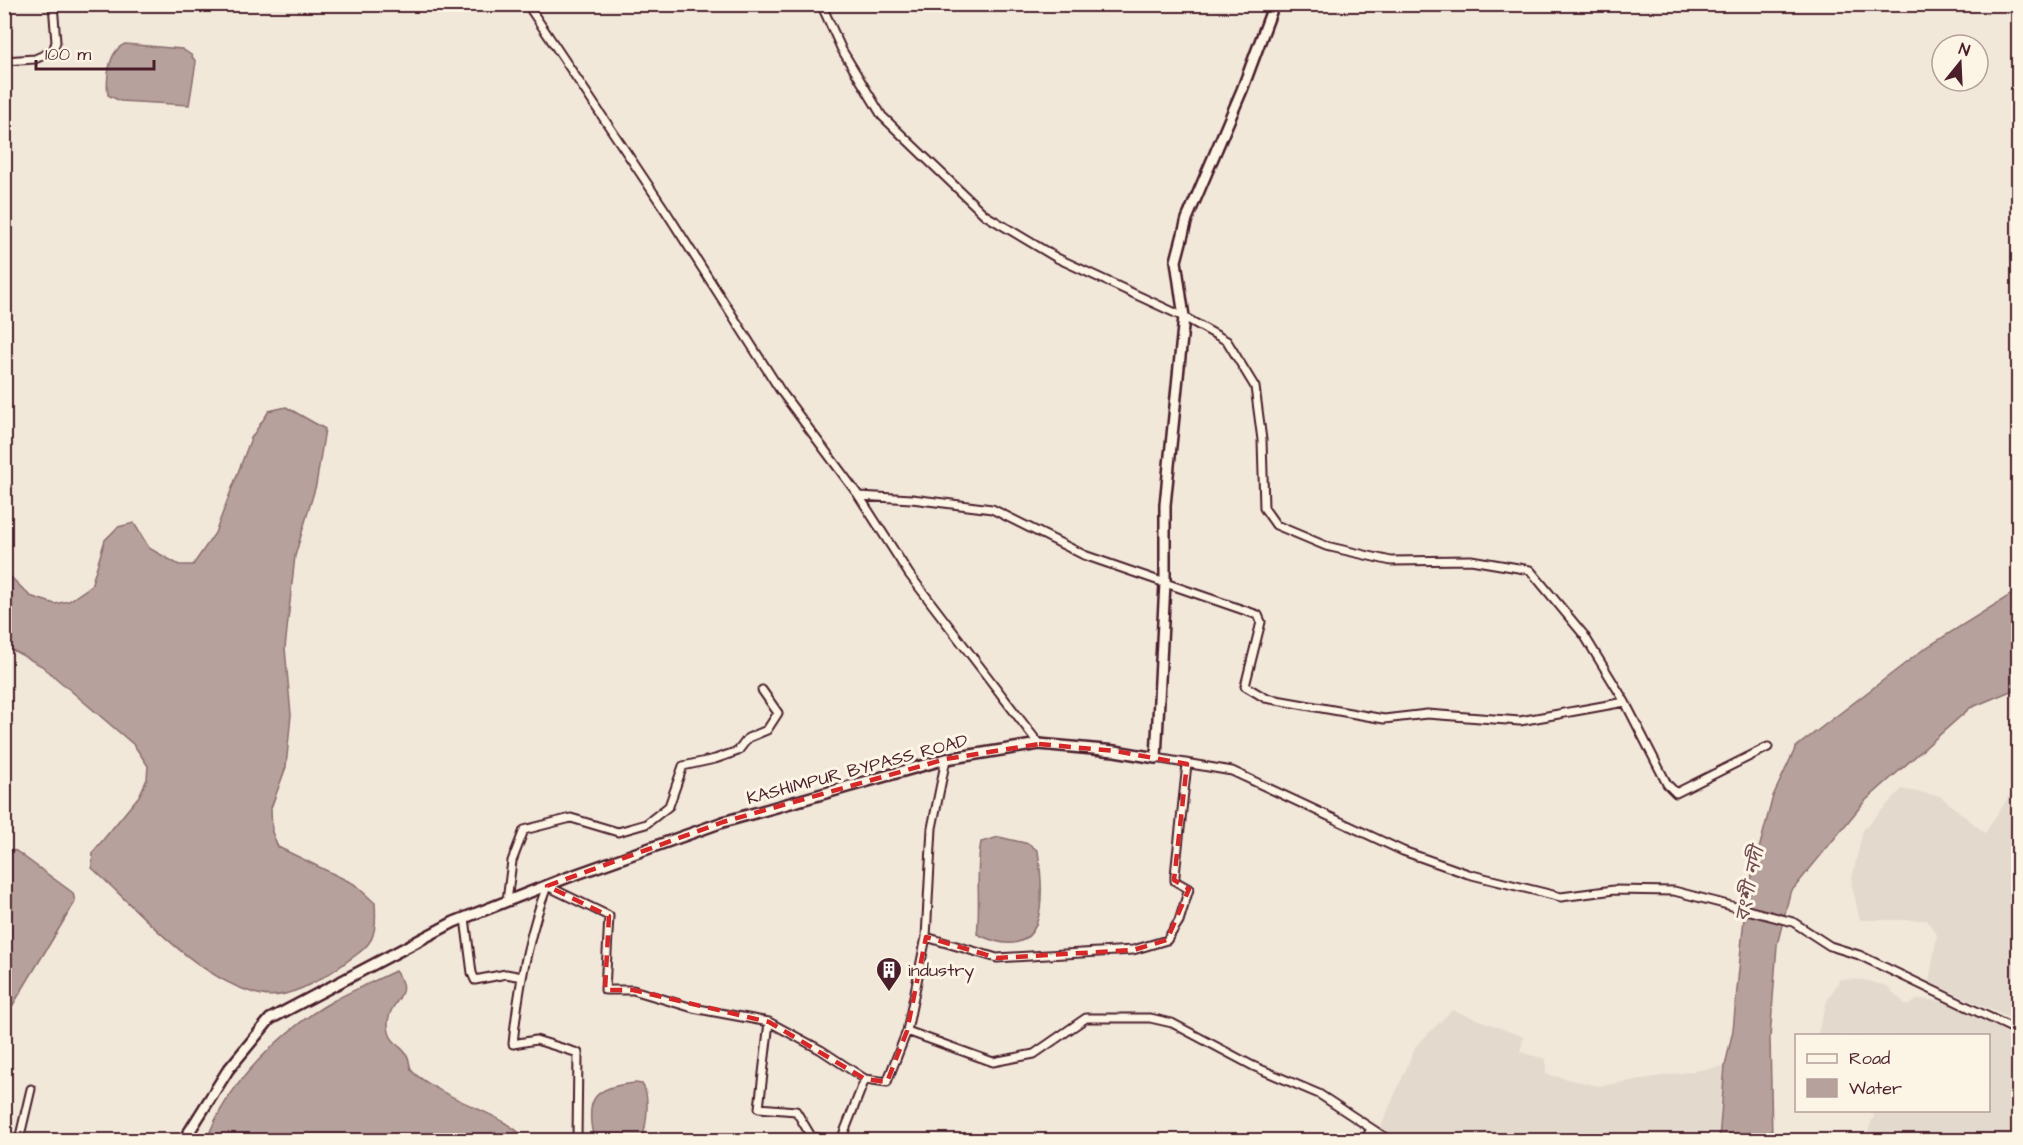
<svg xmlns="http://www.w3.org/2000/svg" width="2023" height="1145" viewBox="0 0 2023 1145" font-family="'Architects Daughter','Noto Sans Bengali',sans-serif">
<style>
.built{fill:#e4d9cd}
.water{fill:#b6a19c;stroke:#8b6d6f;stroke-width:1.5}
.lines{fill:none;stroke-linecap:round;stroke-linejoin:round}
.street-casing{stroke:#4a1f2b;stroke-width:11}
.secondary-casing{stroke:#4a1f2b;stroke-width:14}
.street{stroke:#fcf5e5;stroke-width:7}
.secondary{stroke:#fcf5e5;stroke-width:9}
.marked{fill:none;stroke:#d62828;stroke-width:4.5;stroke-dasharray:12 8;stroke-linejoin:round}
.labels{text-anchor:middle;stroke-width:6;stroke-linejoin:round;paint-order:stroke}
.street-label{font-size:18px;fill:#4a1f2b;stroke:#fcf5e5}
.poi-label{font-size:18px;fill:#4a1f2b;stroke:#fcf5e5;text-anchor:start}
.water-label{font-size:20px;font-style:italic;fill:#704c53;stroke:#fcf5e5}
</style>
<rect width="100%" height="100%" fill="#f1e8da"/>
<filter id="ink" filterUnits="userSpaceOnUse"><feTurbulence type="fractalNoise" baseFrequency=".0167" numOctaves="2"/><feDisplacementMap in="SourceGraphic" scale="12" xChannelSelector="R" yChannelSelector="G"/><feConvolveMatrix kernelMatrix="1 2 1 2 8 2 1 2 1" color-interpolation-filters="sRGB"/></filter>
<g filter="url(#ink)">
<!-- built -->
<path class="built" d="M2018 782V1022L1929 982 1937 935 1927 920H1860L1851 882 1863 830 1902 789 1940 796 1985 833Z
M1840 979 1864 980 1887 986 1907 1006 1919 999 1942 1001 2018 1037V1140H1864L1874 1116 1871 1111 1988 1110V1036L1817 1035 1827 1001Z
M1452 1010 1524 1037 1520 1052 1546 1059V1074L1598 1086 1725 1066 1719 1140H1375L1416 1046Z"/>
<!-- water -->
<path class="water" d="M125 44 182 49 191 55 196 62 189 105 120 101 108 95C106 80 108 51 125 44Z
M286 407 325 429 316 485 295 556 285 648 291 715 286 767 271 808 272 832 278 847 354 884 375 903C378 945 369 945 338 968 319 981 286 1000 262 995 198 981 139 911 92 868L93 852 139 796 147 779 148 766 134 745 42 666 5 646 4 570 30 596 55 604 69 601 91 586 105 540 118 527 134 523 149 548 179 565H193L215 533 251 438 269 411Z
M2018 590V688L1970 708 1865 801 1790 893 1777 945 1770 1038 1772 1140H1719L1725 1066 1733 1030 1746 898 1773 796 1796 747 1924 649Z
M999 837 1029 844 1038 851C1045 900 1047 968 977 934 981 903 975 873 981 842Z
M7 849 16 851 73 893 75 902 5 1018 4 851Z
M395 971C416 996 387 1001 388 1025 389 1043 399 1043 407 1055 410 1060 409 1068 413 1072 416 1076 424 1080 428 1083 460 1105 501 1113 527 1140H207C225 1086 283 1029 333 1001 353 990 375 981 395 971Z
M635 1083 642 1084C651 1095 646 1127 642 1140H594C584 1098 594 1087 635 1083Z"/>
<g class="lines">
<defs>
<path id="street" d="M527 4 667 213 780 390 859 496 909 574 1039 744
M821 4 842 50 882 116 985 215 1057 258 1184 317 1227 341 1255 387 1262 440 1264 508 1276 525 1326 546 1391 561 1471 560 1530 570 1584 635 1625 702 1667 784 1676 793 1768 747
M4 61 35 59 53 51 56 42 53 4
M859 496 912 499 992 509 1084 555 1258 615 1261 622 1245 686 1265 698 1384 719 1427 714 1520 721 1625 702
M1156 758 1232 771 1403 851 1468 874 1561 897 1614 890 1674 891 1793 922 1830 946 1859 955 2018 1031
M507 901 512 861 524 830 571 818 618 832 646 824 669 806 683 766 715 759 738 751 748 738 767 730 778 713 762 690
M465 918 472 973 475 980 506 974 522 977
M926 937 997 958 1133 950 1167 940 1179 921 1189 889 1175 881V875L1187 764
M769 1022 759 1108 796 1111 811 1136 827 1140
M907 1031 926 937 932 828 946 759
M19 1140 31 1089
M577 1140 578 1053 536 1040 513 1044C518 991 528 936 547 886L609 916 605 990H633L693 1008 769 1022 821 1050 865 1079 887 1082 907 1031 993 1062 1034 1054 1086 1018H1150L1172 1023 1253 1066 1319 1094 1389 1140
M841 1140 865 1079
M1365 1140 1371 1129"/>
<path id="secondary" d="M184 1140 228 1070 270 1019 454 922 566 878 723 822 946 759 1039 744 1115 751 1156 758 1165 583V505L1184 317 1176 261 1187 219 1242 90 1274 4"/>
</defs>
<!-- street casing -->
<use href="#street" class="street-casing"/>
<!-- secondary casing -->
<use href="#secondary" class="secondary-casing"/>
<!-- street -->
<use href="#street" class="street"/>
<!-- secondary -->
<use href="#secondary" class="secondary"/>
</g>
</g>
<!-- marked area -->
<path class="marked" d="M1039 744 1115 751 1187 764 1174 880 1189 889 1167 940 1133 950 997 958 926 937 907 1031 887 1082 865 1079 769 1022 633 990H605L609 916 547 886 723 822 946 759Z"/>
<!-- icons -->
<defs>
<symbol id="building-pin" viewBox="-11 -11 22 30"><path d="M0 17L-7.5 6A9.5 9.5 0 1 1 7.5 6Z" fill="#4a1f2b" stroke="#fcf5e5"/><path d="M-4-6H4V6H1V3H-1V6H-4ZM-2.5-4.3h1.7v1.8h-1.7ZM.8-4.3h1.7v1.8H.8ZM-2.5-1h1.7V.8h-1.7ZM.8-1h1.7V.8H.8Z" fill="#fff"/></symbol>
</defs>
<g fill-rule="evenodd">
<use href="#building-pin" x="874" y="955" width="30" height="40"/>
</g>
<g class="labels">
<!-- street labels -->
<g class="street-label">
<text transform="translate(857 769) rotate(-15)" y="6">KASHIMPUR BYPASS ROAD</text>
</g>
<!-- poi labels -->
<g class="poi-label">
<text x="908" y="976">industry</text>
</g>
<!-- water labels -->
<g class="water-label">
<text transform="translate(1749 884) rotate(-78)" y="7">বংশী নদী</text>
</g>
</g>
<!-- margin -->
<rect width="2023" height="1145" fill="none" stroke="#fcf5e5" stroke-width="24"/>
<rect x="12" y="12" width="1999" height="1121" fill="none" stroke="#4a1f2b" stroke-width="2" filter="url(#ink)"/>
<!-- legend -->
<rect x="1795" y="1034" width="195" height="78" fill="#fcf5e5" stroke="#b59f9b" stroke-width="1.5"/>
<rect x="1807" y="1054" width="30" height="9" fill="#fcf5e5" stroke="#b59f9b" stroke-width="1.5"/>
<text x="1849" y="1064" font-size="18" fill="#4a1f2b">Road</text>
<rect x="1807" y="1079" width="30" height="18" fill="#b6a19c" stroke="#b59f9b" stroke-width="1.5"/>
<text x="1849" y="1094" font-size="18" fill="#4a1f2b">Water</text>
<!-- north arrow -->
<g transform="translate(1960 63) rotate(18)"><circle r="28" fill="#fcf5e5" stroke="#b59f9b" stroke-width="1.5"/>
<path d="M0-4.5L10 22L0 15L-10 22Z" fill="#4a1f2b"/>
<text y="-9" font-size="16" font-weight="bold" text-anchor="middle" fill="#4a1f2b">N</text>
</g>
<!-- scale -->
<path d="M36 60v9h118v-9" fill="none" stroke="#4a1f2b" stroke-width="3"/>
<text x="45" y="60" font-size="18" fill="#4a1f2b" stroke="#fcf5e5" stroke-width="4.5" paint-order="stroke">100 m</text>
</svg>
